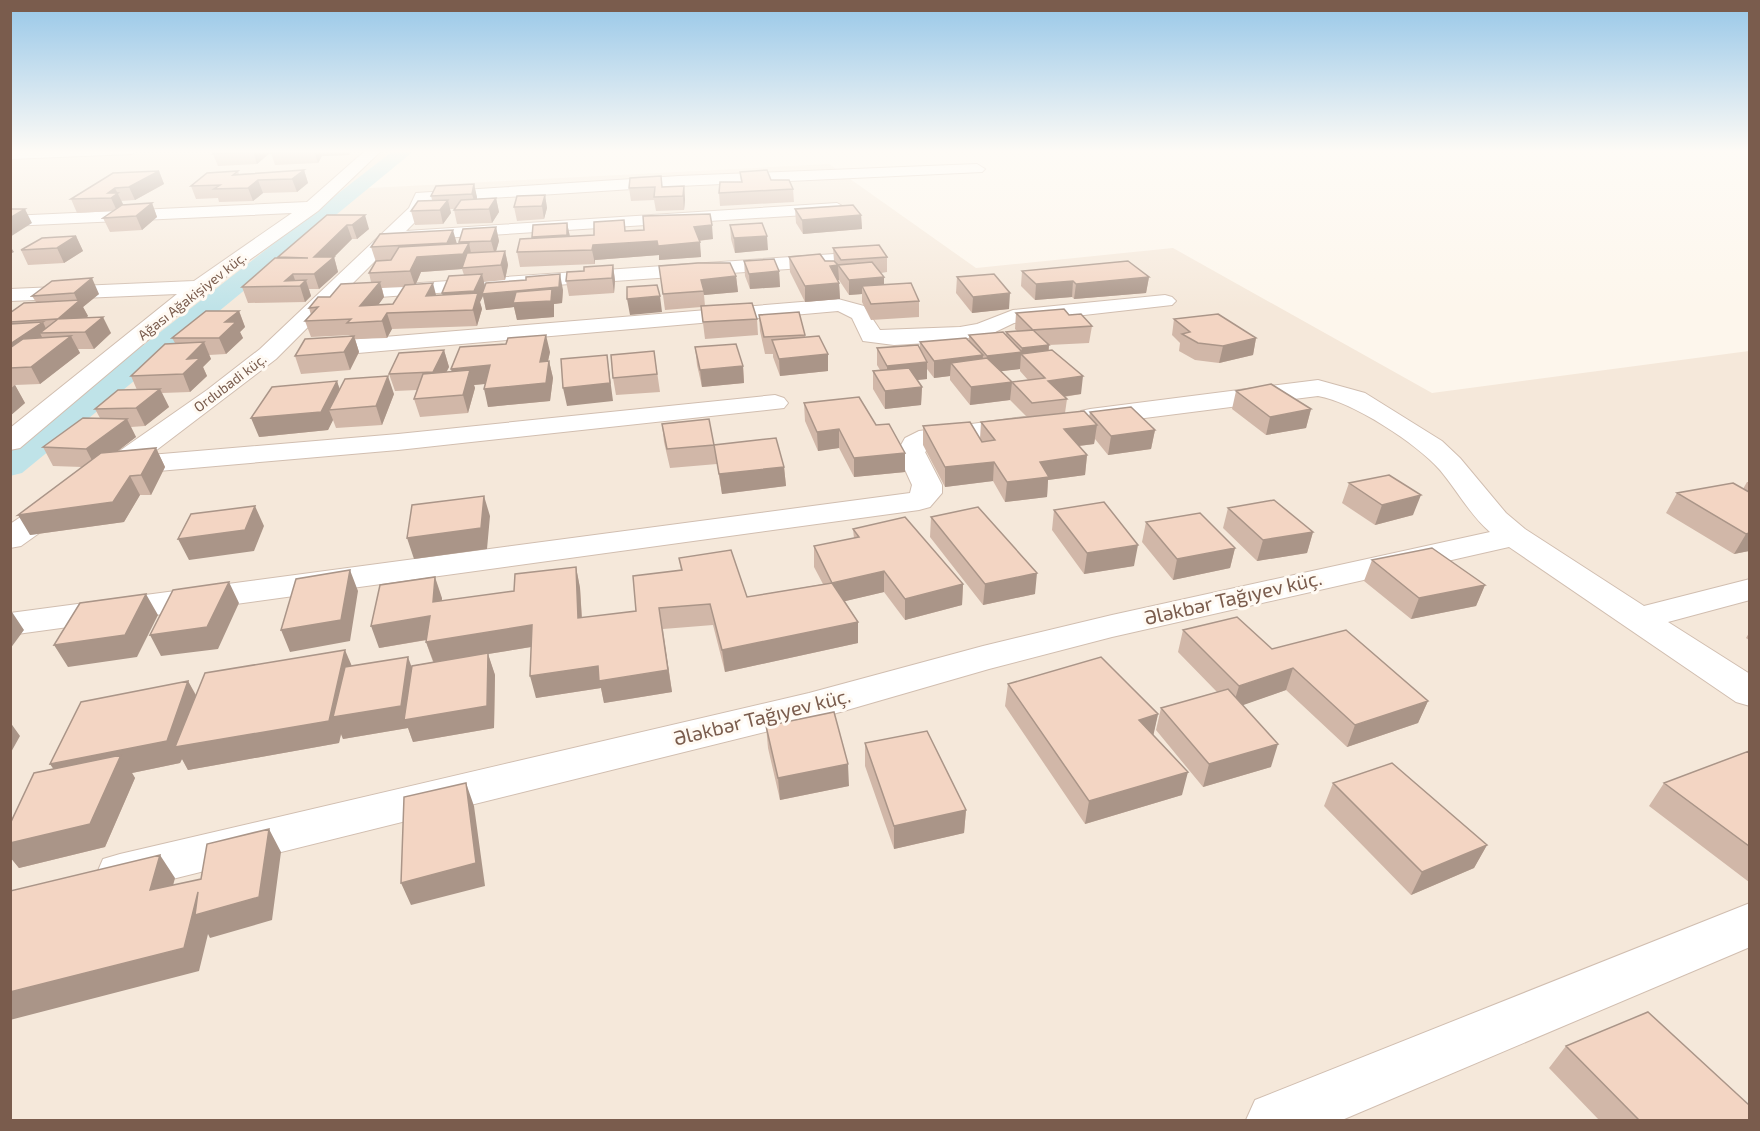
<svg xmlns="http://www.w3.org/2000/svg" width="1760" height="1131" viewBox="0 0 1760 1131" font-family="'Exo 2',sans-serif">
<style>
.residential{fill:#f5e8da}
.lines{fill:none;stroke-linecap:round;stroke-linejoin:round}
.canal{fill:#bfe3e8;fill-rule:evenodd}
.minor-casing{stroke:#d1beb0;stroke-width:2}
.minor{fill:#fff;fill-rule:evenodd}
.wall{fill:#d1b7a8;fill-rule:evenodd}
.shaded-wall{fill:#aa9588}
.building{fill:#f3d5c3;stroke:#aa9588;stroke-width:1.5}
.labels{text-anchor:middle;stroke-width:6;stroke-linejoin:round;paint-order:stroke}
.far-street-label{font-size:14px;fill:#7a5c4d;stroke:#fffaf3}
.near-street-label{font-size:20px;fill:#7a5c4d;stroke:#fffaf3}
</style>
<rect width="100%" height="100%" fill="#fdf6ec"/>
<!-- residential -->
<path class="residential" d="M10 150H397L350 189 829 164 976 268 1173 248 1432 393 1749 351V1120H11Z"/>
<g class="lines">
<!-- canal -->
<path class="canal" d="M394 150H415L22 473 10 476V449Z"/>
<defs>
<path id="minor" d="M139 150 132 154 10 159V151Z
M366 150H382L318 211 206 291 20 448 10 450V428L177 294 10 301V289L194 281 292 213 10 226V216L307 202Z
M977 164 985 169 982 172 679 186 429 202 423 214 406 231 837 203 846 208 837 213 410 240 401 235 348 288 877 251 887 257 877 263 335 300 276 359 150 455 398 434 775 395 784 398 788 403 784 408 398 450 124 474 105 483 95 480 91 474 95 468 207 390 260 349 409 208 416 193 679 176Z
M1165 295 1172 297 1176 301 1172 305 1014 323 991 334 944 342 894 345 863 341 852 318 838 311 312 357 304 355 300 350 304 345 312 343 838 299 864 306 880 330 960 327 977 324 1013 310Z
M1318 380 1365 393 1442 441 1460 458 1506 513 1525 529 1644 606 1750 579V600L1668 622 1750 674V706L1736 702 1509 547 1112 637 989 669 809 721 120 892 103 887 97 873 103 859 120 854 809 693 983 646 1112 615 1490 532C1470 515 1457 490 1440 470 1416 443 1353 402 1318 396L1090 425 1081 423 1077 417 1081 411 1090 409Z
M1024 417 1033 419 1037 425 1033 431 936 444 925 452 942 485V493L930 507 919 510 10 635V613L910 493 912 485 897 452 905 438 919 431Z
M62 494 73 497 77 503 73 509 21 546 10 548V524L51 497Z
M1750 903V947L1342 1120H1246L1255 1100Z"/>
</defs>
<!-- minor casing -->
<use href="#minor" class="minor-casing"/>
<!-- minor -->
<use href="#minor" class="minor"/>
</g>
<!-- wall -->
<path class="wall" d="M218 150H269L270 153 257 164 218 166 213 154Z
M273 150H352L349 155 322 156 318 163 275 165 271 153Z
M304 170 308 183 297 192 263 193 253 201 219 202 218 198 196 199 191 186 238 171 239 174Z
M159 171 164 184 135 200 121 201 123 205 152 203 157 217 142 230 110 232 103 218 113 211 77 213 71 199Z
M740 172 771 180 793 189 794 202 720 206 719 193 741 182Z
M630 178 662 187 684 186 685 199 684 210 656 211 654 200 631 201 629 188Z
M474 184 477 199 496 198 499 212 492 223 457 224 454 210 455 209H450L451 213 443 224 415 225 411 211 432 200 431 196Z
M545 195 547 208 544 219 517 221 514 207Z
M795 209 861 215 862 229 803 234 796 223Z
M327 215 369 229 357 239H352L334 257 338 272 319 289H309L311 296 305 302 248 303 242 287 279 258 278 257Z
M567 223 570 237 594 235 626 231 713 239 699 241 701 257 659 260V255L595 260V264L520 267 517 252 532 239Z
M730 225 768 250 735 253 731 239Z
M496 227 499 241 496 251H505L508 265 505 280 484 282 485 286 563 290 562 303 554 304V317L517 320 514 307 486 310 483 296 480 302 482 309 477 326 392 329 387 338 355 339 359 352 350 370 301 374 295 356 351 335 311 337 305 321 311 315 309 308 330 297 371 282 369 273 376 262 371 247 380 234 457 244H459V242ZM462 269 464 275 443 295 436 296 416 284 421 272ZM404 287 393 304 378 305 384 297 382 288Z
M76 236 83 251 64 263 28 265 21 250Z
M833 248 887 257V272L881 273 884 285 919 301V317L871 320 862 302V294L849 295 839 280H838L839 283 840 299 805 302 790 272 789 257 825 261H834Z
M744 261 779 271 780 287 750 289 745 276Z
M613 265 615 281 614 293 569 296 566 281 584 271Z
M659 266 736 276 738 292 704 295 705 306 757 319 758 335 705 339 701 307 665 310Z
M1022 271 1149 277 1146 293 1074 299 1072 297 1035 300 1021 286Z
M957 277 1009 309 972 313 956 293Z
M52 281 99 294 83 307 88 316 86 318 111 333 94 349H78L80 353 40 384 15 385 25 403 10 416V313L36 302 32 296Z
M239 311 245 327 240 332 243 338 226 354 209 355 211 359 203 367 207 376 190 392 162 393 169 407 145 426 131 427 136 437 117 451 156 448 165 467 151 495H140L124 522 30 535 82 467 53 466 43 447 100 418 95 409 137 390 131 376 175 343 172 338Z
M1016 313 1069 315 1092 326 1089 343 1049 345V350L1081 394 1064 397 1067 399 1065 413 1089 417 1090 412 1155 430 1151 449 1108 455 1095 439 1094 444 1079 446 1087 455 1085 475 1048 480 1047 497 1005 502 993 481 945 487 923 445V426L980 439 981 422 1027 417 1010 400 970 405 950 380V376L934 378 927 369V379L917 380 922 387 921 405 885 409 873 389V371L880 370 877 365V348L920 349V342L969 341V335L1006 334V332L1017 331 1015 329ZM1020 369V371L1028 380 1012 382 1001 371Z
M759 315 805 335V338L828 354V371L780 376 773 357V354H765L760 331Z
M1174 319 1256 338 1253 355 1219 363 1195 360 1179 351 1180 343 1172 335Z
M695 347 743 366 744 383 702 387 697 365Z
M444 350 449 367 446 372 550 352 548 361H549L553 378 550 401 488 407 485 384 474 385 475 388 468 413 420 417 414 399 417 390 395 391 389 374Z
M654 351 660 392 616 395 613 378Z
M337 381 339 389 394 394 382 425 336 428 333 420 328 430 259 437Z
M1236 391 1311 409 1306 428 1266 435 1232 409Z
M804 403 876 425 905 453V472L854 477 839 448 818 451 805 421Z
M662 424 714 445 784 467 786 486 722 494 717 464 670 468 664 442Z
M1747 482H1749V551L1734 554 1666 513 1677 493 1743 489Z
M1349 483 1413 515 1375 525 1342 503Z
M1228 508 1313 532 1307 553 1257 561 1223 528Z
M1054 510 1134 566 1084 574 1052 530Z
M931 517 1035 594 983 605 930 537Z
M1146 522 1235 548 1230 568 1173 580 1142 542Z
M853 529 963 584 962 605 905 620 884 592 845 601 858 622V643L725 672 713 625 663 629 672 692 604 703 601 688 536 698 531 647 488 654 495 675 494 728 413 742 408 728 343 739 341 734 339 743 188 770 182 759 180 763 132 773 135 778 105 847 19 868 10 857V824L54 769 50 764 188 681 196 695 352 666H411L433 662 426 642 427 640 379 648 442 598V601L514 591 576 567 580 588 582 618 636 611 681 570 679 558 747 597 823 584 814 567V546L854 538Z
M1372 560 1485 585 1476 606 1411 619 1364 581Z
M1183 630 1272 649 1428 701 1418 723 1347 747 1286 690 1242 705 1271 767 1203 787 1156 730 1161 708 1217 692 1178 652Z
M1749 633V640L1746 638Z
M1008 684 1158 714 1153 735 1182 795 1085 824 1005 706Z
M766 726 849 786 780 800 768 748Z
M865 743 966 810 964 833 894 849 865 766Z
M1749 751V882L1649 806 1664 783Z
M1333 783 1487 845 1474 868 1411 895 1324 806Z
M1566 1046 1749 1120H1599L1549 1068Z"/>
<!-- shaded-wall -->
<path class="shaded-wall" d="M255 150H269L270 153 257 164 253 152Z
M314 150H352L349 155 322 156 318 163Z
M304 170 308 183 297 192 292 179Z
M159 171 164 184 135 200 129 187Z
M258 180 263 193 253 201 248 188Z
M474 184 477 197 476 208 472 194Z
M684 186 685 199 684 210 683 196Z
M115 188 124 206 117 211 111 198 108 193Z
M545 195 547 208 544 219 542 206Z
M496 198 499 212 492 223 489 209Z
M448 200 451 213 443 224 440 210Z
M152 203 157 217 142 230 136 216Z
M25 209 32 223 10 237V218Z
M365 215 369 229 357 239 352 225Z
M861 215 862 229 803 234 802 220Z
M567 223 570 237 535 252 532 237Z
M347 225 352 239 334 257 338 272 319 289 314 274V257Z
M712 225 713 239 695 241 694 227Z
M496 227 499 241 495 255 491 241Z
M453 230 457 244 463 254 466 267 462 268V269L421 272 415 286 410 271 417 257 451 255 447 243Z
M76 236 83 251 64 263 57 248Z
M767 236 768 250 735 253 734 238Z
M657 241 700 242 701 257 659 260V255L595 260V264L592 250 593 245Z
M469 243 472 258 466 267 463 254Z
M10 246 14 252 10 254Z
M505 251 508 265 505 280 501 265Z
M613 265 615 281 614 293 612 278Z
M838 265 839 280 830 281V266Z
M779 271 780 287 750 289 749 274Z
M293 274 297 286 285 281Z
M482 274 486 290 560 274 563 290 562 303 554 304V317L517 320 514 307 486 310 483 296 480 302 482 309 477 326 473 310 447 309 442 293Z
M736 276 738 292 704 295 701 280Z
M884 277V292L862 286V294L849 295V280Z
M1149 277 1146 293 1074 299 1076 284Z
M92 278 99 294 83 307 88 316 70 332 58 319 78 302 74 293Z
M306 280 311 296 305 302 300 286Z
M1073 281 1072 297 1035 300 1036 284Z
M380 282 384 297 366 322 360 306Z
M433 283 437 299 431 312 426 296Z
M839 283 840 299 805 302V286Z
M1010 293 1009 309 972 313 973 297Z
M660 296 662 312 630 315 627 299Z
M239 311 245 327 240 332 243 338 226 354 219 338 225 322Z
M387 313 392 329 387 338 382 321Z
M103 317 111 333 94 349 85 332Z
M43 322 48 333H40L45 343 10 368V344Z
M546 335 550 352 544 379 540 362Z
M71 336 80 353 40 384 31 367Z
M354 336 359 352 350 370 344 352Z
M1256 338 1253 355 1219 363 1223 346Z
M204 342 211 359 203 367 207 376 190 392 183 374 187 359Z
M1049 345 1047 362 1021 354 1020 369 986 373 987 356 1021 352 1022 348Z
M444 350 449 367 438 389 433 372Z
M828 354V371L780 376 779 359Z
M607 355 613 401 567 406 563 388Z
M983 355 982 372 951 363 950 376 934 378V361Z
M549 361 553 378 550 401 488 407 484 389Z
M927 362V379L887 383V366Z
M490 365 494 383 474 385 475 388 468 413 463 395 455 386 451 369Z
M743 366 744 383 702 387 700 370Z
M388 376 394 394 382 425 376 406Z
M1083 376 1081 394 1046 399 1048 381Z
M337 381 343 399 329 410 333 420 328 430 259 437 251 418Z
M1012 382 1010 400 970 405 971 387Z
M15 385 25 403 10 416V389Z
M922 387 921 405 885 409V391Z
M160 389 169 407 145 426 136 408Z
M1311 409 1306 428 1266 435 1270 417Z
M127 419 136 437 96 468 86 449Z
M1097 425 1094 444 1062 448 1064 429Z
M839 429V448L818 451 817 432Z
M1155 430 1151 449 1108 455 1111 436Z
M156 448 165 467 151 495 141 475Z
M905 453V472L854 477V458Z
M1087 455 1085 475 1048 480 1047 497 1005 502 1007 482 1040 462Z
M994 462 993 481 945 487V467Z
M784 467 786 486 722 494 719 474Z
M130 476 140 495 124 522 30 535 18 515Z
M1421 495 1413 515 1375 525 1382 505Z
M484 496 490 516 487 549 414 559 407 538Z
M255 506 264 526 254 551 189 560 178 539Z
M1313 532 1307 553 1257 561 1263 540Z
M1749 533V551L1734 554 1746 534Z
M1138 545 1134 566 1084 574 1087 553Z
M1235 548 1230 568 1173 580 1177 559Z
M576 567 580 588 583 640 578 618Z
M350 570 358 591 350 641 290 652 281 630Z
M884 571V592L833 604 832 583Z
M1037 573 1035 594 983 605 985 584Z
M435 577 442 598 440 624 433 602Z
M229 582 239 603 218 649 161 656 150 635Z
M963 584 962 605 905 620V599Z
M1485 585 1476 606 1411 619 1419 598Z
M146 594 158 615 137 657 68 667 54 645Z
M659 608 672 692 604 703 601 688 536 698 530 676Z
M10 609 24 630 10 649Z
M430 616 437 638 379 648 371 626Z
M858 622V643L725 672 722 650Z
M532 625 537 646 488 654 495 675 494 728 413 742 408 728 343 739 341 734 339 743 188 770 182 759 180 763 132 773 135 778 105 847 19 868 10 857V843L66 787 50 764 188 681 200 703 345 650 354 671 408 657 416 679 434 663 426 642Z
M1293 668 1286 690 1232 709 1239 686Z
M1428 701 1418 723 1347 747 1355 725Z
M1158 714 1153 737 1139 720Z
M10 722 20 736 10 754Z
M1278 744 1271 767 1203 787 1209 764Z
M848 764 849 786 780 800 778 778Z
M1188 772 1182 795 1085 824 1089 801Z
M466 783 474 806 485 886 411 905 401 883Z
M966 810 964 833 894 849V826Z
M269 829 281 852 272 920 210 938 208 934 199 971 10 1020V992L198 892Z
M1487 845 1474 868 1411 895 1422 872Z
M160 855 175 878 166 913 150 890Z"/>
<!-- building -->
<path class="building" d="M218 150H255L253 152 213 154Z
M273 150H314L271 153Z
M304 170 292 179 258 180 248 188 214 189 220 185 191 186 207 173 238 171 233 175Z
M767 170 771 180H789L793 189 719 193 720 182H742L740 172Z
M159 171 129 187 115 188 108 193H118L111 198 71 199 113 173Z
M661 176 662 187 684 186 683 196 654 197 655 187 629 188 630 178Z
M474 184 472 194 431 196 436 186Z
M545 195 542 206 514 207 517 196Z
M496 198 489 209 454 210 461 200Z
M448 200 440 210 411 211 418 201Z
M152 203 136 216 103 218 122 205Z
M853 205 861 215 802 220 795 209Z
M10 209H25L10 218Z
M710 214 712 225 694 227 700 242 658 246 657 241 593 245 592 250 517 252 520 239 594 235V222L624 220 625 231 644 230 643 216Z
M327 215H365L352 225H347L314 257H334L314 274H293L285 281 306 280 300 286 242 287 275 258H308L278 257Z
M567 223V235L532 237 533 225Z
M762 223 767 236 734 238 730 225Z
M496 227 491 241 459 242 463 229Z
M453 230 447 243 371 247 380 234Z
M76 236 57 248 21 250 42 238Z
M469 243 463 254 417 257 410 271 369 273 376 261 391 260 399 247Z
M879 245 887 257 841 260 833 248Z
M505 251 501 265 462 268 467 253Z
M820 254 825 261H834L838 265 830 266 839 283 805 286 789 257Z
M774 259 779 271 749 274 744 261Z
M1128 261 1149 277 1076 284 1073 281 1036 284 1022 271Z
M872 262 884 277 849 280 838 265Z
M698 263H730L736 276 701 280 704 291 663 294 659 266Z
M613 265 612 278 566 281 567 272 584 271V267Z
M482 274 474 291 442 293 449 276Z
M560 274 559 287 482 294 486 283 526 280V277Z
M994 274 1010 293 973 297 957 277Z
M92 278 74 293 32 296 52 281Z
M380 282 360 306 393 304 405 285 433 283 426 296 478 293 473 310 387 313 382 321 347 323 351 319 305 321 318 307 309 308 318 297H330L341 284Z
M911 283 919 301 871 304 862 286Z
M657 285 660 296 627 299V287Z
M552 289 551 301 513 303 516 292Z
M80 300 58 319 103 317 85 332 40 333 58 319 10 322V313L24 303Z
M752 303 757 319 703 322 701 306Z
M1064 309 1069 315 1081 314 1092 326 1033 330 1049 345 1022 348 1006 332 1033 330 1016 313Z
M206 311H239L225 322H236L219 338H172Z
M799 312 805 335 764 337 759 315Z
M1218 314 1256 338 1223 346 1198 343 1182 334 1190 332 1174 319Z
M43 322 10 344V324Z
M1003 332 1022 352 987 356 969 335Z
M546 335 540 362 549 361 546 383 484 389 490 365 451 369 460 347 506 344 508 338Z
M71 336 31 367 10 368V348L23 339Z
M354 336 344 352 295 356 305 339Z
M819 336 828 354 779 359 772 340Z
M966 338 983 355 934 361 920 342Z
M204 342 187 359 200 358 183 374 131 376 165 344Z
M736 344 743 366 700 370 695 347Z
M918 345 927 362 887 366 877 348Z
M444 350 433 372 389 374 399 353Z
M1052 350 1083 376 1048 381 1067 399 1032 403 1012 382 971 387 951 363 987 358 1012 382 1045 378 1021 354Z
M654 351 657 374 613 378 611 355Z
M607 355 610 383 563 388 561 359Z
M909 368 922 387 885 391 873 371Z
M470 370 463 395 414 399 423 374Z
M388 376 376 406 329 410 345 379Z
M337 381 321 412 251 418 272 387Z
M1271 384 1311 409 1270 417 1236 391Z
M160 389 136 408 95 409 118 390Z
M859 397 876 425 889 424 905 453 854 458 839 429 817 432 804 403Z
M1131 407 1155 430 1111 436 1090 412Z
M1084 411 1097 425 1064 429 1087 455 1040 462 1049 477 1007 482 994 462 945 467 923 426 970 422 982 442 995 440 981 422Z
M83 418 127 419 86 449 43 447Z
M709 419 714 445 667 449 662 424Z
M776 438 784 467 719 474 714 445Z
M156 448 141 475 130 476 113 502 18 515 101 453Z
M1389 475 1421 495 1382 505 1349 483Z
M1733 483 1749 492V533L1746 534 1677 493Z
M484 496 481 528 407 538 412 505Z
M1274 500 1313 532 1263 540 1228 508Z
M1104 502 1138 545 1087 553 1054 510Z
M255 506 245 530 178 539 191 514Z
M978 507 1037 573 985 584 931 517Z
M1200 513 1235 548 1177 559 1146 522Z
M905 517 963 584 905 599 884 571 832 583 814 546 859 537 853 529Z
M1432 548 1485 585 1419 598 1372 560Z
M731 550 747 597 832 583 858 622 722 650 710 604 659 608 668 670 599 681 598 666 530 676 532 625 426 642 430 616 371 626 380 585 435 577 433 602 514 591 515 574 576 567 578 618 636 611 633 576 682 570 679 558Z
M350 570 341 620 281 630 296 579Z
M229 582 207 627 150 635 173 590Z
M146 594 125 635 54 645 80 603Z
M1237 617 1272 649 1346 630 1428 701 1355 725 1293 668 1239 686 1183 630Z
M345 650 329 721 175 747 205 673Z
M488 653 487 706 404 720 412 666Z
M408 657 401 706 333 717 345 667Z
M1101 657 1158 714 1139 720 1188 772 1089 801 1008 684Z
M188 681 167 741 50 764 81 702Z
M1228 689 1278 744 1209 764 1161 708Z
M834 712 848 764 778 778 766 726Z
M927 731 966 810 894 826 865 743Z
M1749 751V846L1664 783Z
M121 755 90 824 10 843V824L34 773Z
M1392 763 1487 845 1422 872 1333 783Z
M466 783 476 863 401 883 404 797Z
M269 829 259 897 195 915 198 892 184 948 10 992V891L160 855 150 890 201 879 207 844Z
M1648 1012 1749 1105V1120H1639L1566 1046Z"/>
<!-- sky -->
<linearGradient id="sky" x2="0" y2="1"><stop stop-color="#97c7e8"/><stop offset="0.49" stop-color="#fefbf6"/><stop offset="1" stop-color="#fefbf6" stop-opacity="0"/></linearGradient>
<rect width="1760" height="309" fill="url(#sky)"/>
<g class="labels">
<!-- far-street labels -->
<g class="far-street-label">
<text transform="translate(192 296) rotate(-38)" y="5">Ağası Ağakişiyev küç.</text>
<text transform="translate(230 383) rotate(-37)" y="5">Ordubadi küç.</text>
</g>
<!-- near-street labels -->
<g class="near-street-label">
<text transform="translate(1233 598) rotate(-13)" y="7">Ələkbər Tağıyev küç.</text>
<text transform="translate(762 717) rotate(-14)" y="7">Ələkbər Tağıyev küç.</text>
</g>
</g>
<!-- border -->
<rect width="1760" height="1131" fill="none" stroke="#7a5c4d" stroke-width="24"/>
</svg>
